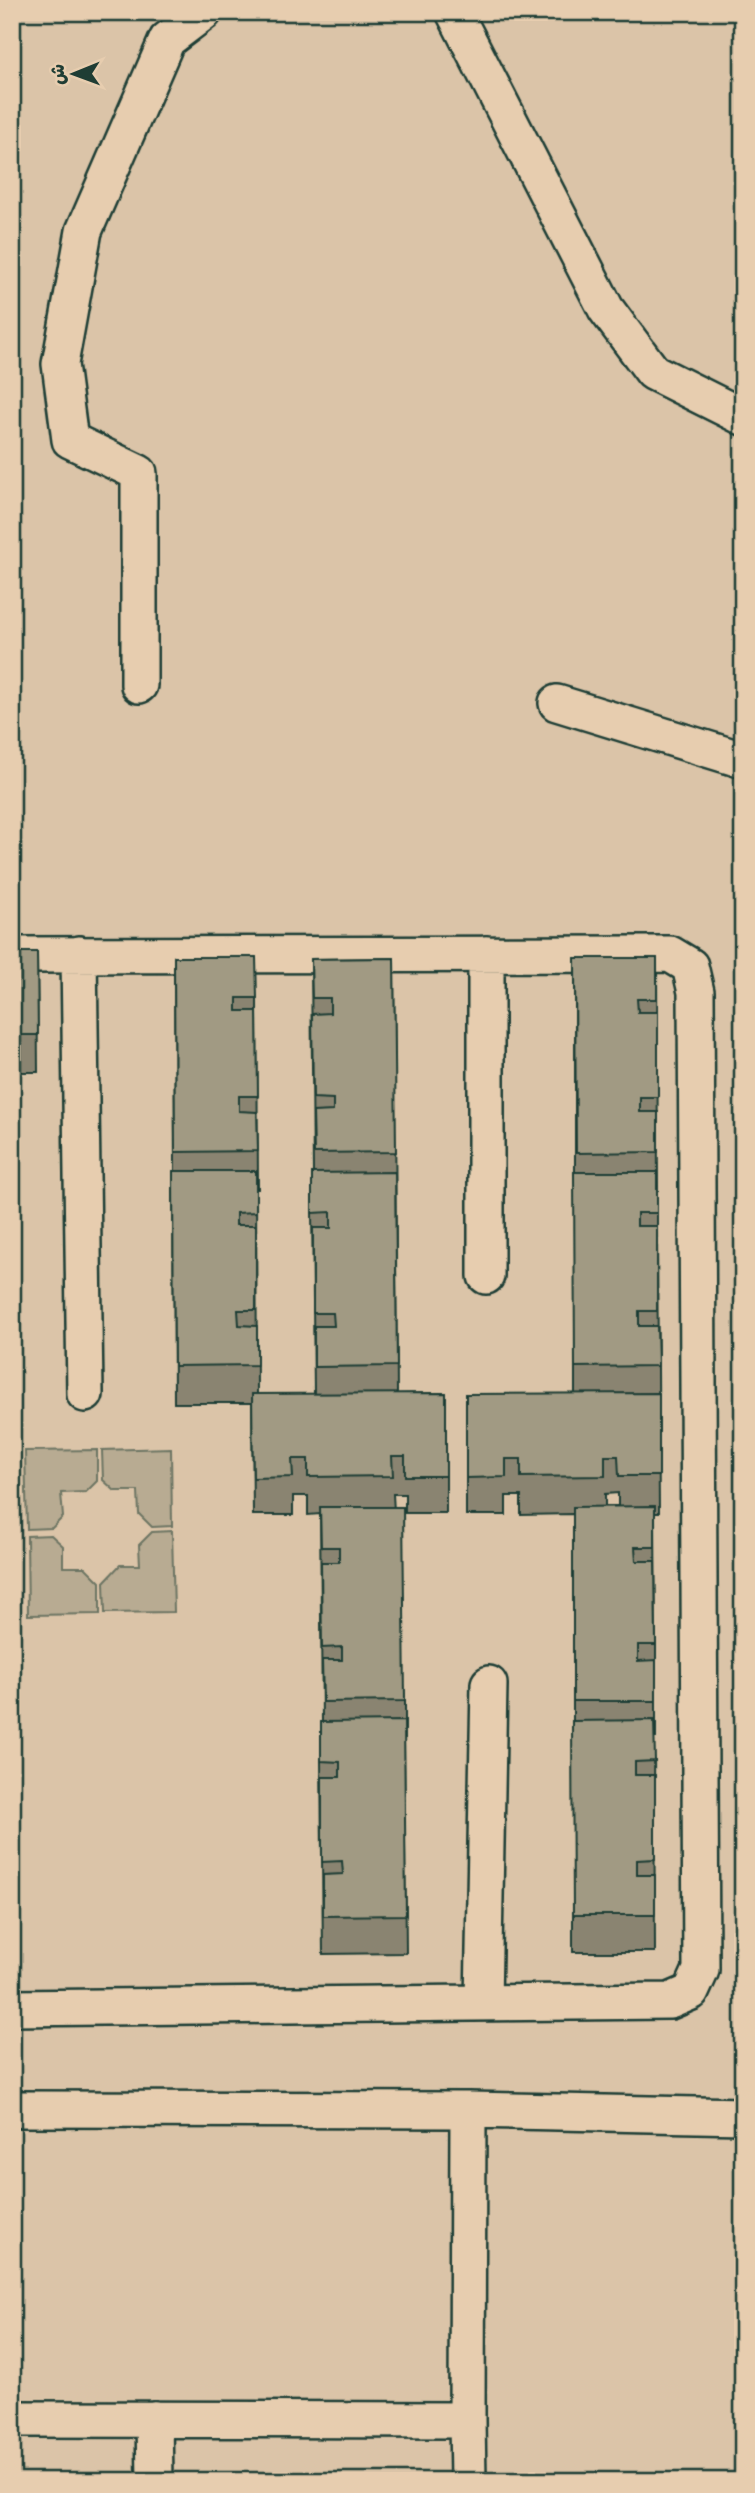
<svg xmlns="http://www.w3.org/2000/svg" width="755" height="2493" viewBox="0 0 755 2493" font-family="Mali,'Playpen Sans Arabic',sans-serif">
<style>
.green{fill:#b8ab92;stroke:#6c7463;stroke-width:2}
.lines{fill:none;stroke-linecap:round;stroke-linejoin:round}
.minor-casing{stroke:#1f3d34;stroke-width:40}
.minor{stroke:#e7cdaf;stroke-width:35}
.wall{fill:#8a8471;stroke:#1f3d34;stroke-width:2;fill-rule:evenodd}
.building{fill:#a19a83;stroke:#1f3d34;stroke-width:2}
</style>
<rect width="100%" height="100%" fill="#dbc4a8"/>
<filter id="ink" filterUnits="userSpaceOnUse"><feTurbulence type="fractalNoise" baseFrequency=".0143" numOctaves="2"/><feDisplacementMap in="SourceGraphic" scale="14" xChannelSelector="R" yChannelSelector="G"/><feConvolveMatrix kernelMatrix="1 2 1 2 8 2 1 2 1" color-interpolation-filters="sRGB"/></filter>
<g filter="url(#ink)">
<!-- green -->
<path class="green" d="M171 1448 172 1526 152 1527 139 1514 138 1491H115L103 1480 102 1450Z
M97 1450V1481L86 1492 61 1493 63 1517 52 1528 27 1529 25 1451Z
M172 1531 174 1612 105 1613 104 1582 120 1565H140L139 1545 152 1532Z
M51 1535 63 1546V1567H85L100 1582V1614L28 1615 27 1536Z"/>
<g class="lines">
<defs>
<path id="minor" d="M454 12 606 309 653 372 743 417
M139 685V473L70 440 60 364 84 231 167 40 204 12
M557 703 743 760
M79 954 85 1394
M486 954V1276
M12 955 670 954 690 966 696 992 701 1970 691 1992 670 2001 12 2008
M483 2003 489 1684
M12 2109 468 2110 467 2420 12 2419
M468 2110 743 2116
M154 2419 155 2481
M467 2420 468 2481"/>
</defs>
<!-- minor casing -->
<use href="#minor" class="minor-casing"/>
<!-- minor -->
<use href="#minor" class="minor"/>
</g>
<!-- wall -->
<path class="wall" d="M12 952H37L38 1072H12Z
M174 957 257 998 258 1189H256L257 1394H314L312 1210V1173H313L311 959 394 958 397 1394 446 1393V1513H405V1494H393L405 1701V1738H404L406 1953 323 1954 321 1759V1722H322L320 1514 308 1515V1496H293V1515H253L252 1403H174L173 1171H175Z
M575 958H657L658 1190H657V1226L659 1513H655L656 1645V1738H654L655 1952H573V1514L521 1515V1496H506V1515H466V1394H575ZM618 1493V1506H605V1494Z"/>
<!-- building -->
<path class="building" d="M12 952H37L38 1035H12Z
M174 957H256L257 998H237V1011H257L258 1096H239V1111L257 1112 258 1151 175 1152Z
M394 958 396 1152 314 1153 313 1112 333 1111V1099L313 1098 312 1014 330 1013V998H312L311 959Z
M575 958H657V999H637L638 1012H658V1097H640V1112H658V1152L576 1153Z
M173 1171H256V1212L236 1213V1225H256V1310H238L239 1325 257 1326V1365L174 1366Z
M395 1172 397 1366 314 1367V1326H334L333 1313H313V1228H331V1212L312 1213V1173Z
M574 1172H657V1213H637V1226H657V1311H639V1326H657L658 1366 575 1367Z
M446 1393V1476H405V1456H392L393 1476 308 1477V1459H292L293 1477 253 1478 252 1394Z
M659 1393V1476H619L618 1456H605V1476L521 1477V1459H506V1477L466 1478V1394Z
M655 1506V1547H635L636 1561H655L656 1645H638V1661L656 1660V1701H573V1507Z
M320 1507H403L405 1701 323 1702 322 1660H342V1647L322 1648 321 1562H339V1547H321Z
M654 1720 655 1761 635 1762V1775H655V1859L637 1860V1875H655V1915H573L572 1721Z
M404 1721 406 1915 323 1916V1875L343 1874 342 1861 322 1862V1777H340V1762L321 1761V1722Z"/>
</g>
<!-- margin -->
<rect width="755" height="2493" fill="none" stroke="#e7cdaf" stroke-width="42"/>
<rect x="21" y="21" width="713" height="2451" fill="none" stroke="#1f3d34" stroke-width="2.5" filter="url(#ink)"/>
<!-- north arrow -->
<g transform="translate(74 74) rotate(269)" stroke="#e7cdaf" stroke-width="5" paint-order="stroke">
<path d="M0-5L12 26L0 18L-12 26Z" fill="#1f3d34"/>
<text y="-10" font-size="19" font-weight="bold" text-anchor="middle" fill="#1f3d34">ش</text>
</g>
</svg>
